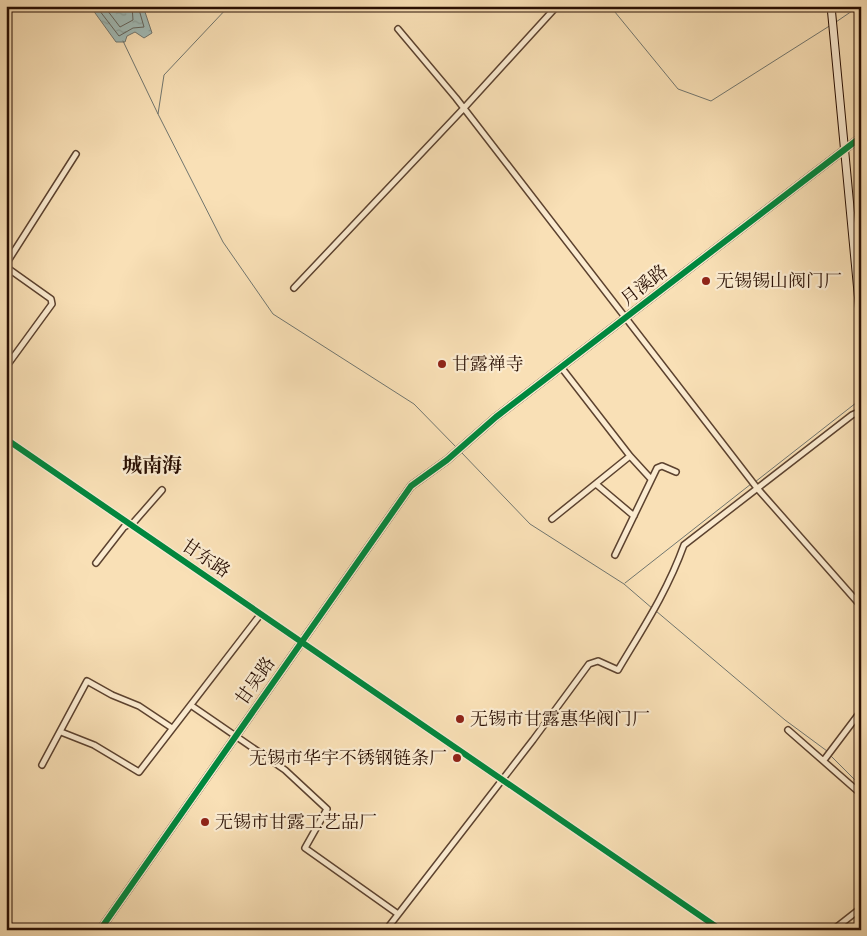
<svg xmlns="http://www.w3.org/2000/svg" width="867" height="936" viewBox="0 0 867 936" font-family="'IM FELL DW Pica','Noto Serif SC',serif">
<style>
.water{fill:url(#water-ripples);stroke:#71766f}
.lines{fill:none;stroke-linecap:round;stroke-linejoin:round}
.shore{stroke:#64645c;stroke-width:1}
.stream{stroke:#71766f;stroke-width:1}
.street-casing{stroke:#5c422f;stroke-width:8}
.secondary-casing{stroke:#280e02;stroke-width:9}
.street{stroke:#fbebd0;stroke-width:5}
.secondary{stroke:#fbebd0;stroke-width:7}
.cycleway-casing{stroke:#fbebd0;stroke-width:9}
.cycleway{stroke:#00873e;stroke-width:6}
.poi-dot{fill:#8f2418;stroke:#fbebd0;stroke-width:2}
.labels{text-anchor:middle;stroke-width:4.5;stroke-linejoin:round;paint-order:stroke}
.poi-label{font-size:18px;fill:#280e02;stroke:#fbebd0;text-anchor:start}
.street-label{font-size:18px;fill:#280e02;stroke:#fbebd0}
.quarter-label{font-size:20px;font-weight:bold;fill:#280e02;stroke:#fbebd0}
</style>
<defs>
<pattern id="water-ripples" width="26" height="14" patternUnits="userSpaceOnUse" patternTransform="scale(1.25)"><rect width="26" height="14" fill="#a1bbb7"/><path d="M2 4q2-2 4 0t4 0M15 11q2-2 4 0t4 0" fill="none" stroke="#8ba09c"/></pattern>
</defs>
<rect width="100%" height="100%" fill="#f9e0b6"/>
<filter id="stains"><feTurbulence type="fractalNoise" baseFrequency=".004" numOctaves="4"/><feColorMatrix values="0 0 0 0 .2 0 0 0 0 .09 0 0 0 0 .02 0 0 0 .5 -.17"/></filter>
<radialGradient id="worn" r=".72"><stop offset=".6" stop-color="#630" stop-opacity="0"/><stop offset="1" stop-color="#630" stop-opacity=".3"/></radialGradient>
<!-- water -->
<path class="water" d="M90 6H143L152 33 144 38 135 32 127 36 125 42H116Z"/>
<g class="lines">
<!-- shore -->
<path class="shore" d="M96 6 119 36 133 28 144 27 138 6
M104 6 120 27 133 20 132 6"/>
<!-- stream -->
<path class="stream" d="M610 6 678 89 711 101 831 25
M836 22 852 11 851 6
M123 41 158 114 164 75 229 6
M158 114 223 242 273 314 414 404 457 448
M461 452 530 524 624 584 653 609
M755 482 861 399
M625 583 751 484
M656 611 785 720 827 751
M829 754 861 786"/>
<defs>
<path id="street" d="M398 29 456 98 757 488 861 606
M6 264 76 154
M6 267 51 299 52 304 6 367
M294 288 464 108 557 6
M561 367 630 456 651 479
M6 439 721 930
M596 484 634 516
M552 519 630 456
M615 555 657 468 662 466 676 472
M96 563 124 527 134 522 162 490
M192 706 285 770 327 809 305 848 398 914
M788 730 861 794
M61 732 94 745 139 772 260 615
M824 760 861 711
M42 765 87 681 112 695 139 706 172 728
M386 930 533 740 589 664 598 661 618 670C643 628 667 592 684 545L852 415 861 411
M833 930 861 908"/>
<path id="secondary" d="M831 6 861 324
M100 930 411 486 447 460 496 417 861 137"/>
</defs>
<!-- street casing -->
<use href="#street" class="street-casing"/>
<!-- secondary casing -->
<use href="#secondary" class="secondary-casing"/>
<!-- street -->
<use href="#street" class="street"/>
<!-- secondary -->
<use href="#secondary" class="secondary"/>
<defs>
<path id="cycleway" d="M6 439 721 930
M100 930 411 486 447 460 496 417 861 137"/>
</defs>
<!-- cycleway casing -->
<use href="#cycleway" class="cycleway-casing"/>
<!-- cycleway -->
<use href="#cycleway" class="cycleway"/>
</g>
<!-- markers -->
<g class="poi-dot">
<circle cx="706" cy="281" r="5"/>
<circle cx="442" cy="364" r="5"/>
<circle cx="460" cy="719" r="5"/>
<circle cx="457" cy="758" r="5"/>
<circle cx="205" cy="822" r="5"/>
</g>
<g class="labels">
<!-- poi labels -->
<g class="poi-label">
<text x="716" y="287">无锡锡山阀门厂</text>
<text x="452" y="370">甘露禅寺</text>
<text x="470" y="725">无锡市甘露惠华阀门厂</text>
<text x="447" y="764" text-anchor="end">无锡市华宇不锈钢链条厂</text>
<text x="215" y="828">无锡市甘露工艺品厂</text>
</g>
<!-- street labels -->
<g class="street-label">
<text transform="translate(644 285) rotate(-38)" y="6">月溪路</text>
<text transform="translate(206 558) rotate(34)" y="6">甘东路</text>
<text transform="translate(255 681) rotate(-55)" y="6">甘吴路</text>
</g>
<!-- quarter labels -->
<g class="quarter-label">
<text x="152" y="472">城南海</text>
</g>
</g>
<!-- margin -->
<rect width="867" height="936" fill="none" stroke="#f9e0b6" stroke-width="25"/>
<rect x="8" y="8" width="852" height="921" fill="none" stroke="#280e02" stroke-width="2.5"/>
<rect x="12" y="12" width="842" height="911" fill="none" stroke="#280e02"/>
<rect width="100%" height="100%" filter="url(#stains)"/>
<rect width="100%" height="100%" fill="url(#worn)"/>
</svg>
